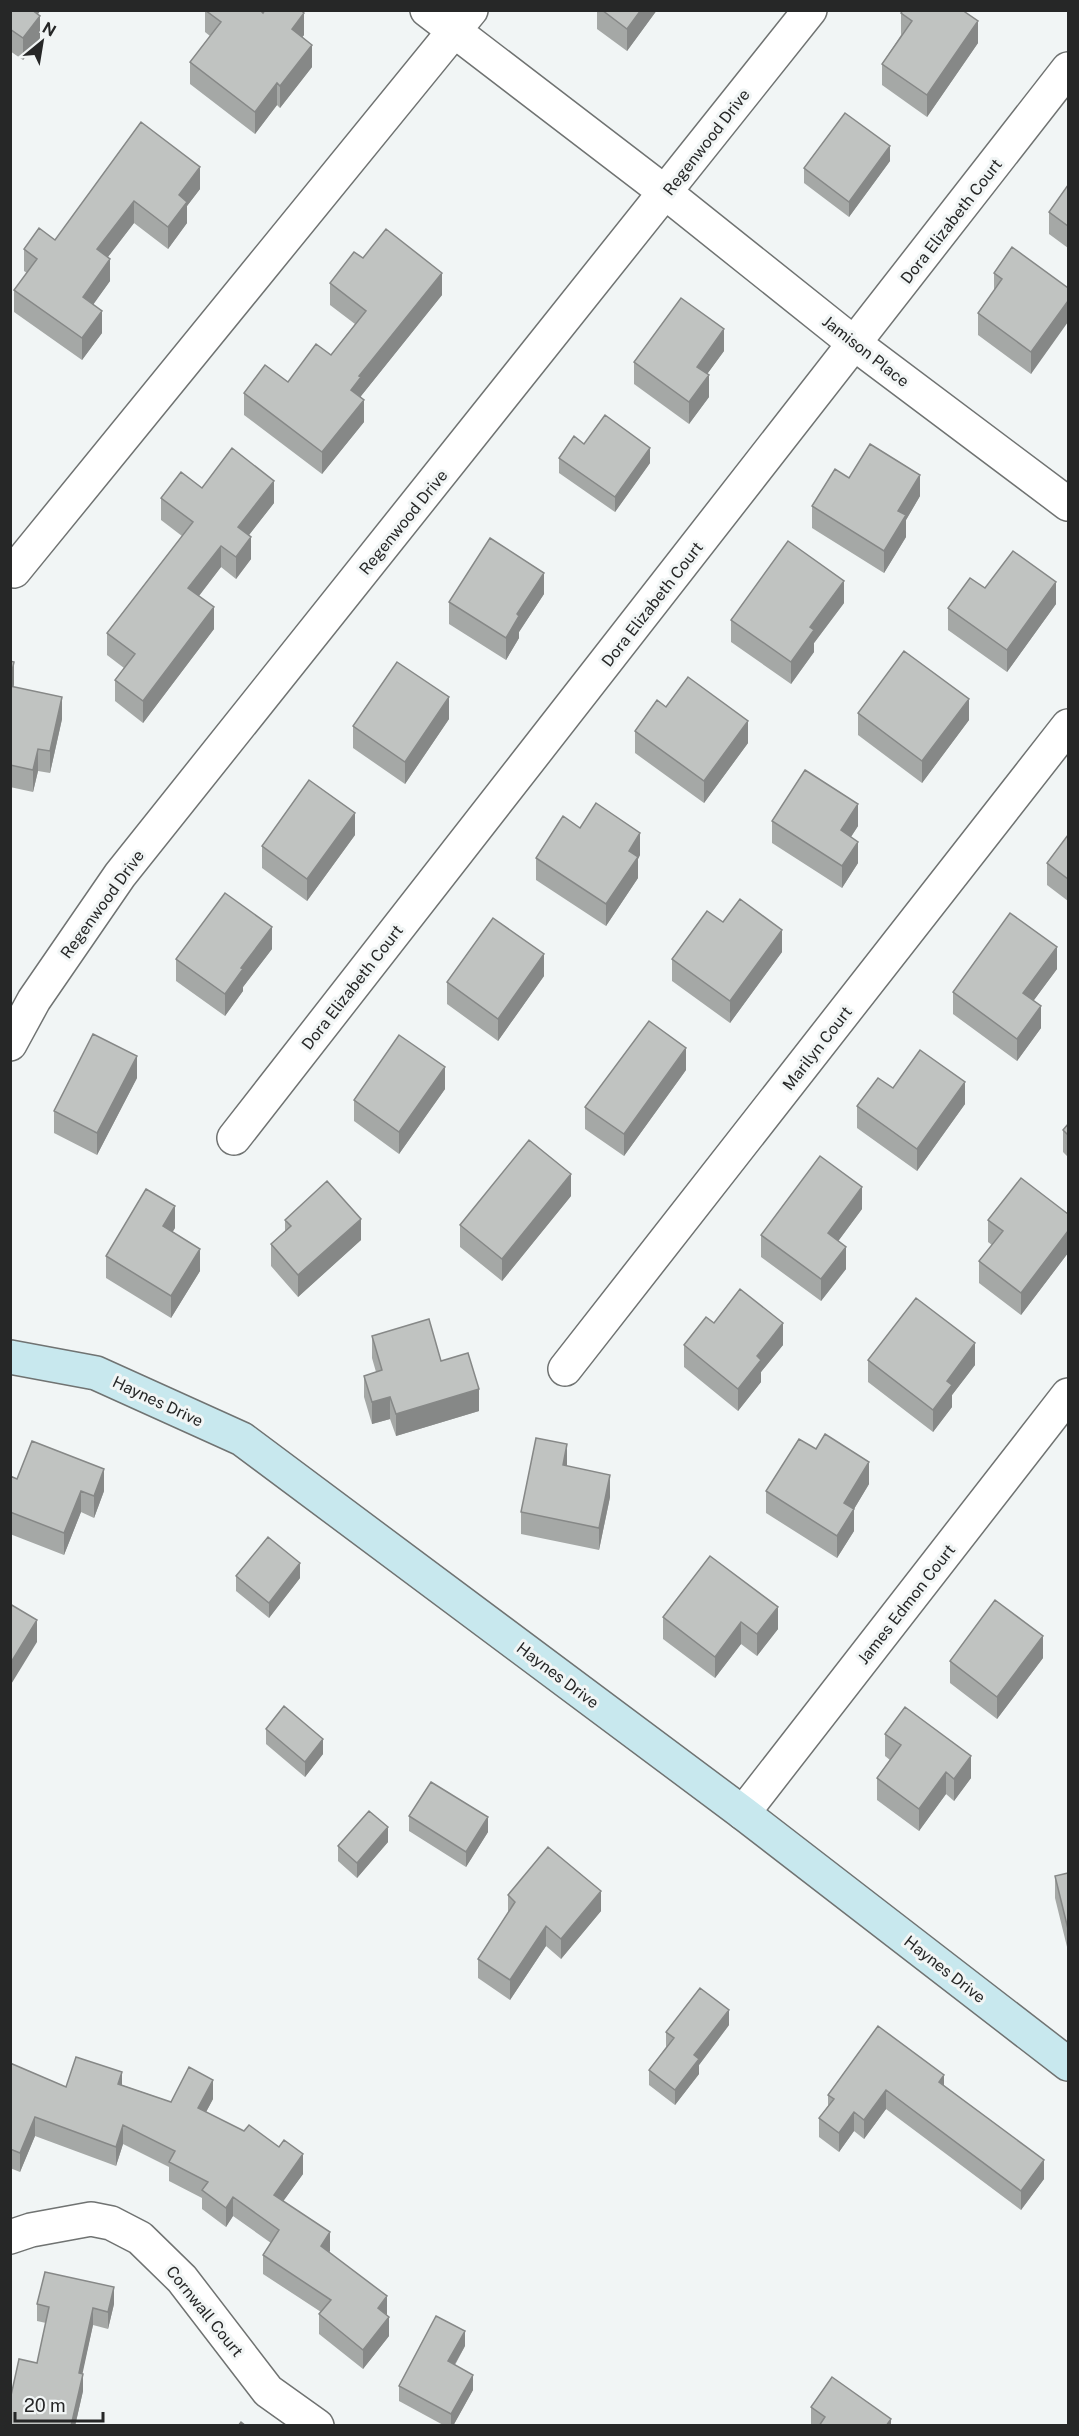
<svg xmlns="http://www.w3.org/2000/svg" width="1079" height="2436" viewBox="0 0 1079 2436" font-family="'Public Sans',sans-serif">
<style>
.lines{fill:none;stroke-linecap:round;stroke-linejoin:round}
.street-casing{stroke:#707372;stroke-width:36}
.secondary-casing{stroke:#707372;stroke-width:36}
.street{stroke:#fff;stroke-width:33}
.secondary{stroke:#c8e8ee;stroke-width:33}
.wall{fill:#a5a8a6}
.shaded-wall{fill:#868887}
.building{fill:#c0c3c1;stroke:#868887;stroke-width:1.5}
.labels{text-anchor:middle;stroke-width:6;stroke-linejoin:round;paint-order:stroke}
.street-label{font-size:16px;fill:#262727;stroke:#f1f5f5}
</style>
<rect width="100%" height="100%" fill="#f1f5f5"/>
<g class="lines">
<defs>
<path id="street" d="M427 10 666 193 855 344 1068 504
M14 571 471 10
M10 1044 34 1000 120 875 810 10
M234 1138 1068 69
M565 1369 1068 726
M743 1813 1068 1395
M10 2237 31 2230 91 2219 111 2223 140 2238 182 2279 268 2391 317 2426"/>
<path id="secondary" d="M10 1357 96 1373 242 1439 743 1813 1068 2064"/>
</defs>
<!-- street casing -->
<use href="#street" class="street-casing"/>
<!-- secondary casing -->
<use href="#secondary" class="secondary-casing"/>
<!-- street -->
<use href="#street" class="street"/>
<!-- secondary -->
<use href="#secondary" class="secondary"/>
</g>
<!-- wall -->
<path class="wall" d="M10 10 38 15 40 38 23 60 10 51Z
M205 10 263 13 304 35 302 37 312 67 280 108 277 105 255 134 190 84V62L210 36 205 32Z
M597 10H657L627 51 597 29Z
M901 13 978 43 927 117 882 85V64L901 35Z
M141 122 200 189 187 206V223L168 249 134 223 108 257 110 281 93 304 102 333 82 360 14 312V290L27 273 24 271V249L55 240Z
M890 161 849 217 804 183V168Z
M1068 185V248L1049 234V212Z
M363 258 442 295 361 396 364 422 322 474 244 415V393L288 382 331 355 355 324 330 305V283Z
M994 273 1068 288 1031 374 978 335V313L994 291Z
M724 351 707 374 709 397 689 424 634 384V362Z
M584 444 650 463 615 512 559 473V458Z
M849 478 920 496 906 520V537L884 573 812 528V506Z
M202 488 274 503 249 535 251 559 236 579 221 567 199 596 214 629 143 723 115 701V680L124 668 107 655V633L182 536 161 520V498Z
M985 588 1056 604 1007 672 948 630V608Z
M544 594 519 632V638L506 660 449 624V602Z
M844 603 814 643V652L791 684 731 642V620Z
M10 679 14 684V687L62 719 50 773 38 771 33 792 10 787Z
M666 707 748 743 704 803 635 753V731Z
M858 713 969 720 922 783 858 735Z
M449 719 405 784 353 748V726Z
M772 821 858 826 851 837 858 863 842 888 772 843Z
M580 828 640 855 638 859V878L606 926 536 880V858Z
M355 835 307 901 262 868V846Z
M1068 835V901L1047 885V863Z
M723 922 782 952 730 1023 672 981V959Z
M272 949 243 987V991L225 1016 176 981V959Z
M1057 969 1033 1001 1041 1028 1017 1061 953 1014V992Z
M544 976 498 1041 447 1004V982Z
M686 1070 624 1156 585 1129V1107Z
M137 1078 97 1155 54 1133V1111Z
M893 1088 965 1104 917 1171 857 1128V1106Z
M445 1089 399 1154 354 1121V1100Z
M1068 1124V1157L1063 1152V1130Z
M571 1196 502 1281 460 1247V1225Z
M862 1209 838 1241 846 1269 821 1301 761 1257V1235Z
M1068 1214V1253L1021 1315 979 1283V1261L992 1245 988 1242V1220Z
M285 1220 361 1240 298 1297 271 1266V1244L285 1232Z
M175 1228 172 1232 200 1271 171 1318 106 1278V1256Z
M714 1323 783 1345 761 1372V1382L738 1411 684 1367V1345Z
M372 1336 441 1361 479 1411 396 1436 390 1419 372 1424 364 1397V1376L376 1372 372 1358Z
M868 1360 975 1365 952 1395V1407L933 1432 868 1382Z
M567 1466 610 1497 599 1550 521 1534V1512Z
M10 1476 17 1479 104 1491 94 1518 81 1512 64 1555 10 1534Z
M869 1484 854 1509V1531L837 1558 766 1513V1491Z
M710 1556 778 1629 757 1656 741 1644 715 1678 663 1639V1617Z
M236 1576 300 1578 269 1618 236 1591Z
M1043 1658 997 1719 950 1683V1661Z
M266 1729 323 1754 305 1777 266 1744Z
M885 1734 971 1778 954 1801 946 1794 919 1831 877 1800V1778L890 1760 885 1756Z
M409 1816 488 1832 466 1867 409 1831Z
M388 1842 357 1878 338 1861V1846Z
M1068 1873V1951L1055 1898V1876Z
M508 1895 601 1911 561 1959 546 1946 510 2000 478 1978V1959L508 1913Z
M729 2025 699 2065V2074L675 2105 649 2085V2070L666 2047V2032Z
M878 2026 1044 2179 1021 2210 886 2109 864 2139 854 2131 839 2152 819 2137V2118L828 2106V2095Z
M10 2063 66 2087 122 2085 171 2102 213 2099 206 2112 303 2174 283 2201 330 2251 329 2252 387 2316 389 2336 363 2369 319 2334V2314L321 2312 263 2274V2255L271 2243 233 2216 226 2227 202 2209V2198L169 2181V2167L123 2144 116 2166 35 2136 20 2172 10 2168Z
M37 2304H114L108 2329 93 2325 82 2373 83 2391 75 2426H10L37 2363 46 2323 37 2321Z
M465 2346 455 2365 473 2390 453 2426H445L399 2401V2386Z
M811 2407 891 2426H811Z"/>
<!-- shaded-wall -->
<path class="shaded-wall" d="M27 10H41L27 29Z
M641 10H657L627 51V29Z
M304 13V35L292 51V29Z
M40 16V38L23 60V38Z
M978 21V43L927 117V95Z
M312 45V67L280 108V86Z
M277 83V105L255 134V112Z
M890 146V161L849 217V202Z
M200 167V189L187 206V223L168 249V227L179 195Z
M134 201V223L97 271V249Z
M110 259V281L83 319V297Z
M442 273V295L361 396V399L351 390 359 376Z
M1068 301V322L1031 374V352Z
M102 311V333L82 360V338Z
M724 329V351L697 388V367Z
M709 375V397L689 424V402Z
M364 400V422L322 474V452Z
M650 448V463L615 512V497Z
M920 475V496L906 520V537L884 573V551L898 511Z
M274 481V503L238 549V527Z
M251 537V559L236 579V557Z
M221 546V567L188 610V588Z
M544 573V594L519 632V638L506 660V638L517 614Z
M844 581V603L814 643V652L791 684V662L810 627Z
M1056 582V604L1007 672V650Z
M214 607V629L143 723V701Z
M14 662V684L10 701V679Z
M62 697V719L50 773V751Z
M449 697V719L405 784V762Z
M969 699V720L922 783V761Z
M748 721V743L704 803V781Z
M38 749V771L33 792V770Z
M858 804V826L841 852V830Z
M355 813V835L307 901V879Z
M640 833V855L638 859V878L606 926V904L629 851Z
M858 842V863L842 888V866Z
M272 927V949L243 987V991L225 1016V994L241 968Z
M782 930V952L730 1023V1001Z
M1057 947V969L1023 1015V993Z
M544 954V976L498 1041V1019Z
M1041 1006V1028L1017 1061V1039Z
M686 1048V1070L624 1156V1134Z
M137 1056V1078L97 1155V1133Z
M445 1067V1089L399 1154V1132Z
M965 1082V1104L917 1171V1149Z
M571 1174V1196L502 1281V1259Z
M862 1187V1209L828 1255V1233Z
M175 1206V1228L163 1248V1226Z
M361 1219V1240L298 1297V1275Z
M1068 1231V1253L1021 1315V1293Z
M846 1247V1269L821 1301V1279Z
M200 1249V1271L171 1318V1296Z
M783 1323V1345L761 1372V1382L738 1411V1389L757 1356Z
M975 1343V1365L952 1395V1407L933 1432V1410L947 1381Z
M479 1389V1411L396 1436V1414Z
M390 1397V1419L372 1424V1402Z
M567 1444V1466L563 1465Z
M869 1462V1484L854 1509V1531L837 1558V1536L844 1503Z
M104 1469V1491L94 1518V1496Z
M610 1475V1497L599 1550V1528Z
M81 1491V1512L64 1555V1533Z
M300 1563V1578L269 1618V1603Z
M778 1607V1629L757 1656V1634Z
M37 1620V1642L10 1686V1664Z
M741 1622V1644L715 1678V1657Z
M1043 1636V1658L997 1719V1697Z
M323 1739V1754L305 1777V1762Z
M971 1756V1778L954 1801V1779Z
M946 1772V1794L919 1831V1809Z
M488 1817V1832L466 1867V1852Z
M388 1827V1842L357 1878V1863Z
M601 1891V1911L561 1959V1939Z
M546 1926V1946L510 2000V1980Z
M729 2010V2025L699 2065V2074L675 2105V2090L694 2055Z
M122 2072V2091L118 2084Z
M944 2075V2094L939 2082Z
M213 2080V2099L198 2127V2108Z
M886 2090V2109L864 2139V2120Z
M854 2112V2131L839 2152V2133Z
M35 2117V2136L20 2172V2153Z
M123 2125V2144L116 2166V2147Z
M303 2154V2174L274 2214V2195Z
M1044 2160V2179L1021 2210V2191Z
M233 2197V2216L226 2227V2208Z
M330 2232V2251L321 2265V2246Z
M114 2287V2304L108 2329V2312Z
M387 2296V2315L378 2308Z
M93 2308V2325L79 2390V2373Z
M389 2317V2336L363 2369V2350Z
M465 2331V2346L448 2376V2361Z
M83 2374V2391L75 2426H71Z
M473 2375V2390L453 2426H451V2414Z
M891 2419V2426H886Z"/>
<!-- building -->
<path class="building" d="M10 10H32L40 16 23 38 10 29Z
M205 10H260L263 13 265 10H301L304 13 292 29 312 45 280 86 277 83 255 112 190 62 221 22Z
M602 10H641L627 29Z
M903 10H962L978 21 927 95 882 64 912 21 901 13Z
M845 113 890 146 849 202 804 168Z
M141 122 200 167 179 195 187 202 168 227 134 201 97 249 110 259 83 297 102 311 82 338 14 290 37 259 24 249 39 228 55 240Z
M1068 185V226L1049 212Z
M386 229 442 273 359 376 361 377 351 390 364 400 322 452 244 393 265 365 288 382 316 344 331 355 366 311 330 283 354 252 363 258Z
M1012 247 1068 288V301L1031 352 978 313 1002 279 994 273Z
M681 298 724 329 697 367 709 375 689 402 634 362Z
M605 415 650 448 615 497 559 458 574 436 584 444Z
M870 444 920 475 898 511 906 515 884 551 812 506 835 469 849 478Z
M232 448 274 481 238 527 251 537 236 557 221 546 188 588 214 607 143 701 115 680 135 654 107 633 193 522 161 498 181 472 202 488Z
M490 538 544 573 517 614 519 616 506 638 449 602Z
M788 541 844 581 810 627 814 630 791 662 731 620Z
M1013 551 1056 582 1007 650 948 608 970 578 985 588Z
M904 651 969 699 922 761 858 713Z
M10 661 14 662 10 679Z
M397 662 449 697 405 762 353 726Z
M688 677 748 721 704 781 635 731 657 700 666 707Z
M10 686 62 697 50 751 38 749 33 770 10 765Z
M805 770 858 804 841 830 858 842 842 866 772 821Z
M309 780 355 813 307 879 262 846Z
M596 803 640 833 629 851 638 857 606 904 536 858 563 816 580 828Z
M1068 835V879L1047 863Z
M225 893 272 927 241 968 243 969 225 994 176 959Z
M740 899 782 930 730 1001 672 959 707 911 723 922Z
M1010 913 1057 947 1023 993 1041 1006 1017 1039 953 992Z
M493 918 544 954 498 1019 447 982Z
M649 1021 686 1048 624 1134 585 1107Z
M93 1034 137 1056 97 1133 54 1111Z
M399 1035 445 1067 399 1132 354 1100Z
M920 1050 965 1082 917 1149 857 1106 878 1078 893 1088Z
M1068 1124V1135L1063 1130Z
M529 1140 571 1174 502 1259 460 1225Z
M820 1156 862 1187 828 1233 846 1247 821 1279 761 1235Z
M1021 1178 1068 1214V1231L1021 1293 979 1261 1003 1231 988 1220Z
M327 1181 361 1219 298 1275 271 1244 291 1226 285 1220Z
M146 1189 175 1206 163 1226 200 1249 171 1296 106 1256Z
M740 1289 783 1323 757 1356 761 1360 738 1389 684 1345 706 1317 714 1323Z
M916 1298 975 1343 947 1381 952 1385 933 1410 868 1360Z
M429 1319 441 1361 468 1353 479 1389 396 1414 390 1397 372 1402 364 1376 382 1370 372 1336Z
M825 1434 869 1462 844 1503 854 1509 837 1536 766 1491 799 1439 816 1449Z
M536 1438 567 1444 563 1465 610 1475 599 1528 521 1512Z
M32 1441 104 1469 94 1496 81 1491 64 1533 10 1512V1476L17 1479Z
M268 1537 300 1563 269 1603 236 1576Z
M710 1556 778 1607 757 1634 741 1622 715 1657 663 1617Z
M995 1600 1043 1636 997 1697 950 1661Z
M10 1604 37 1620 10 1664Z
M284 1706 323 1739 305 1762 266 1729Z
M905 1707 971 1756 954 1779 946 1772 919 1809 877 1778 901 1745 885 1734Z
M431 1782 488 1817 466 1852 409 1816Z
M369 1811 388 1827 357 1863 338 1846Z
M548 1847 601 1891 561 1939 546 1926 510 1980 478 1959 515 1902 508 1895Z
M1068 1873V1929L1055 1876Z
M700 1988 729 2010 694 2055 699 2059 675 2090 649 2070 674 2038 666 2032Z
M878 2026 944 2075 939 2082 1044 2160 1021 2191 886 2090 864 2120 854 2112 839 2133 819 2118 834 2099 828 2095Z
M76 2057 122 2072 118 2084 171 2102 189 2067 213 2080 198 2108 244 2131 249 2125 279 2147 284 2140 303 2154 274 2195 330 2232 321 2246 387 2296 378 2308 389 2317 363 2350 319 2314 331 2300 263 2255 279 2230 233 2197 226 2208 202 2190 208 2182 169 2162 175 2151 123 2125 116 2147 35 2117 20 2153 10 2149V2063L66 2087Z
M45 2272 114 2287 108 2312 93 2308 79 2373 83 2374 71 2426H10V2400L19 2359 37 2363 49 2307 37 2304Z
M436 2316 465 2331 448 2361 473 2375 451 2414 399 2386Z
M832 2377 891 2419 886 2426H819L825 2417 811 2407Z
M241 2422 246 2426H238Z"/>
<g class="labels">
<!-- street labels -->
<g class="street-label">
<text transform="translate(706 142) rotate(-52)" y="6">Regenwood Drive</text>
<text transform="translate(951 221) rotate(-52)" y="6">Dora Elizabeth Court</text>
<text transform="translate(866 351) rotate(38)" y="6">Jamison Place</text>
<text transform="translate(403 522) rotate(-51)" y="6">Regenwood Drive</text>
<text transform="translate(652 604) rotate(-52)" y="6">Dora Elizabeth Court</text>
<text transform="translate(102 904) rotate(-54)" y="6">Regenwood Drive</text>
<text transform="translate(352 987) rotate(-52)" y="6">Dora Elizabeth Court</text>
<text transform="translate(817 1048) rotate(-52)" y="6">Marilyn Court</text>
<text transform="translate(158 1401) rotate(25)" y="6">Haynes Drive</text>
<text transform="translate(906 1604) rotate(-52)" y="6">James Edmon Court</text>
<text transform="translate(558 1675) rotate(37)" y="6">Haynes Drive</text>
<text transform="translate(945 1969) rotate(38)" y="6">Haynes Drive</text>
<text transform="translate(205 2311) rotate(51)" y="6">Cornwall Court</text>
</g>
</g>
<!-- border -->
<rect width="1079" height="2436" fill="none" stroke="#262727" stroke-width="24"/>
<!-- north arrow -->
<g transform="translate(42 42) rotate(30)" stroke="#f1f5f5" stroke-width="4.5" paint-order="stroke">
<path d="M0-4.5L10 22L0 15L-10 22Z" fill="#262727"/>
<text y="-9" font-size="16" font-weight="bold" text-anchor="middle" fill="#262727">N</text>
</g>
<!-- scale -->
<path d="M15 2412v9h88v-9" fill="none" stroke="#262727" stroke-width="3"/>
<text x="24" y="2412" font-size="18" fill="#262727" stroke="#f1f5f5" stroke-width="4.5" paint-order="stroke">20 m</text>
</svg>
